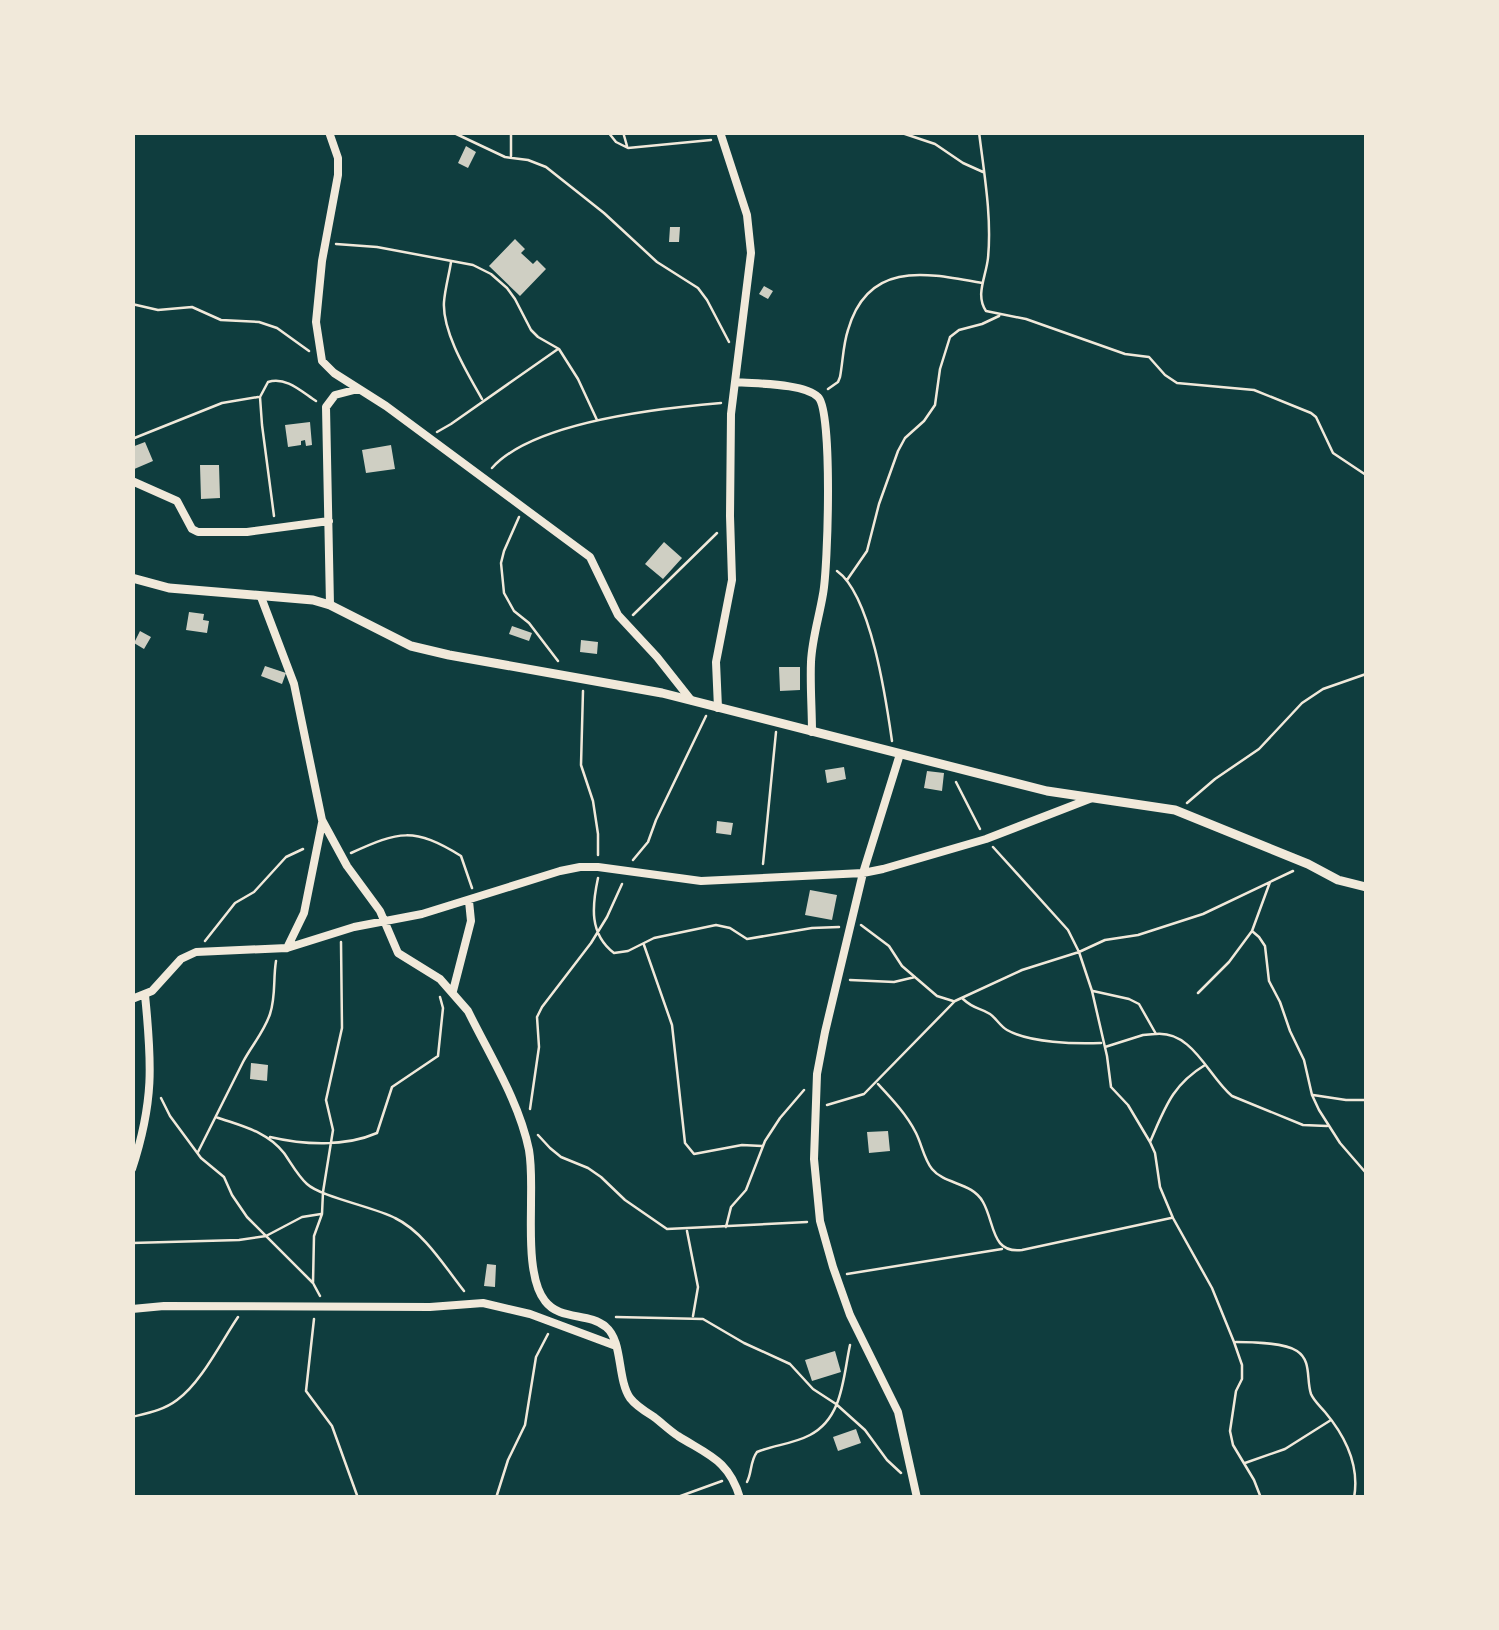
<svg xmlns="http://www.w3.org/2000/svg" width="1499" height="1630" viewBox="0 0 1499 1630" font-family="Signika,sans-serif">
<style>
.building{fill:#cfcfc3}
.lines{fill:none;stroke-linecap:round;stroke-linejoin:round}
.path{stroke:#f1e9da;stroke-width:2.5}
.minor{stroke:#f1e9da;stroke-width:8}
.tertiary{stroke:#f1e9da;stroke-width:9}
</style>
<rect width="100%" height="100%" fill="#0f3d3e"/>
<!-- building -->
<path class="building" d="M466 146 476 152 468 168 458 163Z
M670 227H680L679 242H669Z
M515 239 525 249 521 253 533 264 537 260 546 269 520 296 489 266Z
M764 286 773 291 768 299 759 294Z
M310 422 312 445 306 446 305 440 301 441V445L288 447 285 425Z
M145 442 153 461 132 470V447Z
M391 445 395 469 366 473 362 450Z
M200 465H219L220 498 201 499Z
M664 542 682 558 663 579 645 564Z
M189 612 204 614 203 620 209 621 207 633 186 630Z
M512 626 532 633 529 641 509 634Z
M140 631 151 637 144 649 134 643Z
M581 640 598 642 597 654 580 652Z
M265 666 286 673 282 684 261 676Z
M779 667H800V690L780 691Z
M844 767 846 779 827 783 825 770Z
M927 771 944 773 942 791 924 788Z
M717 821 733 823 731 835 716 833Z
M810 890 837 895 832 920 805 915Z
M251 1063 268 1065 267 1081 250 1079Z
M888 1131 890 1151 869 1153 867 1132Z
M487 1264 496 1265 495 1287 484 1286Z
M835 1351 841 1372 812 1381 805 1360Z
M856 1429 861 1443 838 1451 833 1437Z"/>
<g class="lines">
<!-- path -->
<path class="path" d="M452 132 505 157 528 160 546 167 604 213 657 262 698 288 707 300 729 342
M511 132V156
M608 132 616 142 628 148 711 140
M623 132 627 146
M899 132 935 144 963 163 983 172
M979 132C984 173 992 217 988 258 986 277 975 295 986 311L1026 319 1125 354 1149 357 1165 375 1177 383 1254 390 1311 413 1316 417 1333 453 1366 475
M336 244 377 247 473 265 491 274 507 288 515 299 531 330 538 337 559 349 578 379 597 420
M451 262C449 275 445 289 444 302 442 332 468 374 482 399
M132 304 158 310 192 307 221 320 259 322 277 328 309 351
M828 389 838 382 840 377C843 361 843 345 848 330 868 260 926 273 982 283
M437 432 451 424 558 349
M132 439 222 403 258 397
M492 468C534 421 661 408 721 403
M274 516 262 425 260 397 268 382C286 376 302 392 316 401
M519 517 504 551 501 563 504 593 514 611 529 623 558 661
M837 571C871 595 886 699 892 741
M847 580 867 551 879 504 898 451 905 438 924 421 935 405 940 369 950 337 959 330 982 324 999 316
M633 615 717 533
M583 691 581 765 593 801 598 834V855
M956 782 980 829
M1187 803 1215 779 1259 749 1302 703 1323 689 1366 674
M993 847 1068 930 1079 952 1092 991 1107 1056 1111 1087 1128 1105 1150 1142 1155 1153 1160 1187 1173 1218 1212 1288 1234 1342 1242 1365V1379L1236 1391 1230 1431 1233 1445 1254 1480 1261 1498
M351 853C399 831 414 827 461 856L472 888
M633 860 648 842 656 820 706 716
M763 864 776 732
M598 878C592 906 589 934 614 953L628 951 654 938 716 925 730 928 747 939 812 928 839 927
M861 925 889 946 902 966 937 996 953 1001
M1252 931 1259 937 1265 946 1269 981 1280 1002 1290 1031 1304 1060 1312 1095 1319 1110 1340 1143 1366 1173
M205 941 235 903 254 892 286 857 303 849
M644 945 672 1025 685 1143 694 1154 742 1145 762 1146
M850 980 894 982 915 977
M1093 991 1129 999 1139 1004 1156 1034C1193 1031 1208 1076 1232 1096L1303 1125 1327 1126
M1198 993 1229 962 1252 931 1270 882
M963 999C975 1010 979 1007 990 1014 996 1018 1000 1026 1007 1030 1030 1043 1075 1044 1101 1043
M1105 1047 1143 1035 1155 1034
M878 1084C892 1099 907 1115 916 1133 922 1145 924 1159 932 1169 945 1185 972 1182 983 1202 995 1223 991 1254 1022 1250L1171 1218
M1313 1095 1346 1100H1366
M161 1098 170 1116 201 1158 224 1177 232 1195 247 1217 313 1283 320 1296
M827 1105 864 1094 955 1001 1022 970 1079 952 1105 940 1138 935 1203 914 1293 871
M530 1109 539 1047 537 1017 542 1007 591 943 607 917 622 884
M216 1117C241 1126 267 1131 284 1153 291 1163 298 1176 307 1184 321 1197 374 1207 395 1218 424 1232 445 1267 464 1291
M538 1135 550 1148 561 1157 588 1168 601 1177 625 1200 667 1229 807 1222
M270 1137C304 1145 345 1147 377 1133L392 1087 438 1056 443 1008 440 997
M1150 1142C1165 1108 1172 1085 1205 1065
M198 1152C213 1122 228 1092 243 1062 252 1045 264 1032 270 1014 276 996 273 979 276 961
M726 1227 731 1207 746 1190 765 1141 780 1118 804 1090
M687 1231 698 1287 693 1316
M132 1243 239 1240 266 1236 302 1217 321 1214
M847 1274 1002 1249
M313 1283 314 1236 322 1214 323 1192 333 1130 326 1100 342 1028 341 942
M616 1317 703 1319 744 1343 790 1364 813 1389 836 1404 865 1430 887 1460 901 1473
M314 1319 306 1391 332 1426 358 1498
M1236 1342C1250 1342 1285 1343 1297 1351 1312 1361 1306 1379 1311 1394 1314 1401 1320 1406 1325 1412 1346 1437 1360 1465 1354 1498
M132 1417C148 1413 164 1410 177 1400 201 1383 221 1342 238 1317
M1245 1463 1285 1449 1331 1420
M747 1482C752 1473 750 1461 757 1452 774 1445 793 1444 810 1435 843 1418 843 1377 850 1345
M496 1498 508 1460 525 1425 536 1357 548 1334
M675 1498 722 1481"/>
<!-- minor -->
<path class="minor" d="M329 132 338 158V175L322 261 316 322 322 361 334 373 386 406 590 557 618 615 657 657 691 700
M736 382C756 384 804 383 818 397 833 410 828 568 823 594 819 618 812 639 811 662 810 686 812 709 812 732
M132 481 177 501 192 529 198 532H247L329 521
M261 597 294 684 322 820 347 866 380 911 398 953 440 979 468 1011C490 1056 519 1101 529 1150 532 1168 531 1186 531 1204 531 1229 528 1280 545 1301 560 1321 589 1312 606 1327 623 1341 617 1379 630 1398 636 1406 646 1412 654 1417 662 1423 669 1430 678 1436 708 1455 729 1460 740 1498
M330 605 326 407 335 395 358 389
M718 708 716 662 732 580 730 516 731 414 751 253 747 215 720 132
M900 754 863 873 825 1032 817 1074 814 1159 820 1221 833 1267 850 1315 898 1412 917 1498
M287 948 304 913 322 823
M453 991 471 921 469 901
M132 999 152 991 181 959 196 952 287 948 354 927 422 914 560 871 580 867H598L701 881 863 873 883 869 986 839 1092 798
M132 1169C154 1102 152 1064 145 995
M132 1309 164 1306 430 1307 483 1303 530 1314 616 1346"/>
<!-- tertiary -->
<path class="tertiary" d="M132 578 169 588 313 600 330 605 411 646 449 655 662 693 1047 791 1175 810 1308 864 1338 880 1366 887"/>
</g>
<!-- border -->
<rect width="1499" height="1630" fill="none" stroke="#f1e9da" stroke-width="270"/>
</svg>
